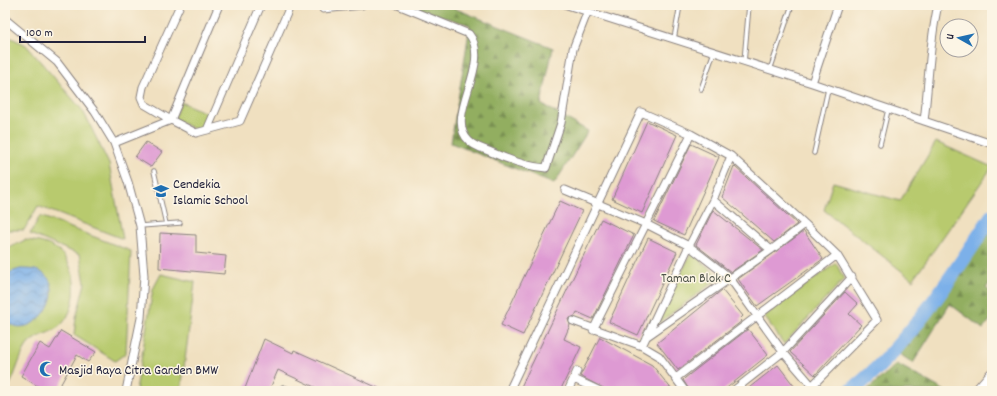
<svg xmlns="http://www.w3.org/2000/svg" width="997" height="396" viewBox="0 0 997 396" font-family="Dekko,sans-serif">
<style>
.green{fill:#b8ca6e;stroke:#6d7654}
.forest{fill:url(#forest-firs);stroke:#5a684e}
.water{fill:url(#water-waves);stroke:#4f6992}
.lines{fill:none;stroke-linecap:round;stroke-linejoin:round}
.river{stroke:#7cb0e9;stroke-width:15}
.building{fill:#de9ad3}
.service-casing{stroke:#89817e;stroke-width:5.5}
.minor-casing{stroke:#89817e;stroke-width:9}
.trunk-casing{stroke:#89817e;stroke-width:14}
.service{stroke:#fff;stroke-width:3.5}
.minor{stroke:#fff;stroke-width:7}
.trunk{stroke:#fff;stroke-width:12}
.labels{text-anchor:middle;stroke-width:3;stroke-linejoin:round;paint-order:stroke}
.poi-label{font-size:14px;fill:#22223b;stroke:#fcf5e5;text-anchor:start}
.park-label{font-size:14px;fill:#4f544a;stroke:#fcf5e5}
</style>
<defs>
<pattern id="forest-firs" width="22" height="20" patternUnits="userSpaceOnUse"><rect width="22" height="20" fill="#92ae61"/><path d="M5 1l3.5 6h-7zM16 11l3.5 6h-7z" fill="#778d51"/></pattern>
<pattern id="water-waves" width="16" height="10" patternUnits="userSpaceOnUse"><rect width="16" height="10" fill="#7cb0e9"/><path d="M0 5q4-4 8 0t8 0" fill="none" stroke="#658fbe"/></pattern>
</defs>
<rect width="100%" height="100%" fill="#fcf5e5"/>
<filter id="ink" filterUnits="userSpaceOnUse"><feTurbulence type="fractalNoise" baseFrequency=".025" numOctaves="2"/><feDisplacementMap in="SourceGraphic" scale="8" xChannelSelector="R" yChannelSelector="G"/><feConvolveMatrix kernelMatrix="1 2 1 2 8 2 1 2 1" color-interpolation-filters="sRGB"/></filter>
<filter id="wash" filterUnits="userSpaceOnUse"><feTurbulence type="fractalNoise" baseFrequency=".012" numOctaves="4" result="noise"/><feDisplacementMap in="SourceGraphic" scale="16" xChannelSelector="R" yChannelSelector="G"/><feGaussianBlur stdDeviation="0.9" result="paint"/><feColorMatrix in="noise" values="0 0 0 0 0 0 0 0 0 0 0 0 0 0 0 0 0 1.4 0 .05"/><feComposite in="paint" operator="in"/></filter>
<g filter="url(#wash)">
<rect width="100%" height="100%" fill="#f0e0c0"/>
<!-- green -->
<path class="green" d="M5 35 26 45 83 111 109 164 123 239 38 206 24 230H5Z
M181 102 211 115 205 127 196 130 174 119Z
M936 142 992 167 913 280 824 210 833 182 900 201Z
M40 216 131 251 126 353 115 361 74 335 76 318 85 283 80 255 30 234Z
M25 240C36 241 50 243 59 251 79 269 79 305 62 324 53 334 33 335 26 347 18 359 14 383 5 391V250Z
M691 253 720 277 656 325Z
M836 263 844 279 784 344 764 316Z
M161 274 195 282 181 391H136L153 289Z"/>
<!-- forest -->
<path class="forest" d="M405 5H446L553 48 541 104 588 131 554 184 451 143 470 25Z
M992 230V281L986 288 992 293V318L983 329 950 304 913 363 898 353Z
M897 364 945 391H866Z"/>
<!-- water -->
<path class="water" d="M20 269C27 269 35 269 41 272 72 290 31 346 5 320V277L11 272Z"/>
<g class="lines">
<!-- river -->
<path class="river" d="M851 391C905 349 954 274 992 216"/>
</g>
<g id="blocks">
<!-- building -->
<path class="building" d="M647 121 677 135 642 213 612 199Z
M146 142 162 152 151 167 135 157Z
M691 144 719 157 684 235 654 221Z
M734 166 797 224 774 242 722 197Z
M560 201 582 211 523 335 501 325Z
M713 210 763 250 731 272 696 245Z
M601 219 634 235 593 319 577 312 575 316 568 319 570 325 564 339 581 347 560 391H519Z
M804 231 823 259 757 306 738 279Z
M160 233 196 235V253L226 256 224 274 159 268Z
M648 238 677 252 638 335 609 322Z
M722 290 743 316 740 319 742 321 678 370 657 343Z
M845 292 858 304 849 314 861 325 815 375 790 352Z
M748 329 768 355 723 391H690L683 380 685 378Z
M61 331 96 352 88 362 77 355 57 391H46L21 376 40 343 50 349Z
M600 337 652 365 673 391H609L580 376Z
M264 339 293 353 294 350 385 391H323L278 370 269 391H244Z
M778 365 798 391H745Z"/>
</g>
</g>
<g filter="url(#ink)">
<use href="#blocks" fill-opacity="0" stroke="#89817e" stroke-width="1"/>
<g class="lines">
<defs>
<path id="service" d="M674 39 680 5
M744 62 749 5
M770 70 792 5
M701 89 714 52
M880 144 888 110
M814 153 828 89
M154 171 166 224
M140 226 180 223
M279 391 283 387 295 391"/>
<path id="minor" d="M180 5 143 87 141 97 144 104 171 120 219 5
M398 5 469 34C493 64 443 117 469 141 475 147 484 149 491 152 509 160 527 167 546 168L561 123 573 49 587 13
M567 5 812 83 992 144
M323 9 362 5
M5 19 57 62 95 112 114 143 128 182 140 226 144 276 141 318 126 391
M812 83 838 5
M924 121C929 82 929 43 938 5
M207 130 261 5
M114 143 171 120 196 133 240 121 288 11
M565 190 646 224 689 246 729 277 783 352 813 387
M713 200 771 250
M573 321 642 346 659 356 685 391
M593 330 691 134
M646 337 771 250 805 224
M642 346 689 246 713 200 731 156
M676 378 837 255
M574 379 600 391
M509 391 641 112 691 134 731 156 805 224 837 255 877 320 807 391
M568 391 577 371
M733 391 783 352 852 277"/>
<path id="trunk" d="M978 391 992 375"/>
</defs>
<!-- service casing -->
<use href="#service" class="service-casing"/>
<!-- minor casing -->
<use href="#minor" class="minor-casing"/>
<!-- trunk casing -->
<use href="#trunk" class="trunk-casing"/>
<!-- service -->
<use href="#service" class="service"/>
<!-- minor -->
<use href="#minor" class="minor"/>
<!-- trunk -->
<use href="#trunk" class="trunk"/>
</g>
</g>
<!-- icons -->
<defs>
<symbol id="school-bare" viewBox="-9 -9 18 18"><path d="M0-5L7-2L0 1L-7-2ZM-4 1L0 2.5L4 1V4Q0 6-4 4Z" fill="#1f6fb2" stroke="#fcf5e5" stroke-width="2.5" paint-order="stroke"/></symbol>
<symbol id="mosque-bare" viewBox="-9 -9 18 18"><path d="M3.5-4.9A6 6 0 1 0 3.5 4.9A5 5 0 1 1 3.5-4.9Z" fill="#1f6fb2" stroke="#fcf5e5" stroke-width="2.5" paint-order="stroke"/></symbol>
</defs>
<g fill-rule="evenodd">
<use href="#school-bare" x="150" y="180" width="22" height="22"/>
<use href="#mosque-bare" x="36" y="358" width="22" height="22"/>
</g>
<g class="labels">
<!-- poi labels -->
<g class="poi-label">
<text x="173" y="188">Cendekia<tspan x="173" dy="16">Islamic School</tspan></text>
<text x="59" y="374">Masjid Raya Citra Garden BMW</text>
</g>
<!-- park labels -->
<g class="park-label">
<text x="696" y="282">Taman Blok C</text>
</g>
</g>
<!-- margin -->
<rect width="997" height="396" fill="none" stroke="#fcf5e5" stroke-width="20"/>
<!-- north arrow -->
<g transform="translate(959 38) rotate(278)"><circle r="19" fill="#fcf5e5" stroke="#a5a1a1"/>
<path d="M0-3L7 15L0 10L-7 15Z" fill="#1f6fb2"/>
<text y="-6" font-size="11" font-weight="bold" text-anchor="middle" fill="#22223b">U</text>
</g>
<!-- scale -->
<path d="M20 36v6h125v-6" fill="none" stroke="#22223b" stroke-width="2"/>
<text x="26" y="36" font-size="12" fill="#22223b" stroke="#fcf5e5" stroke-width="3" paint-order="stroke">100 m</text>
</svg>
